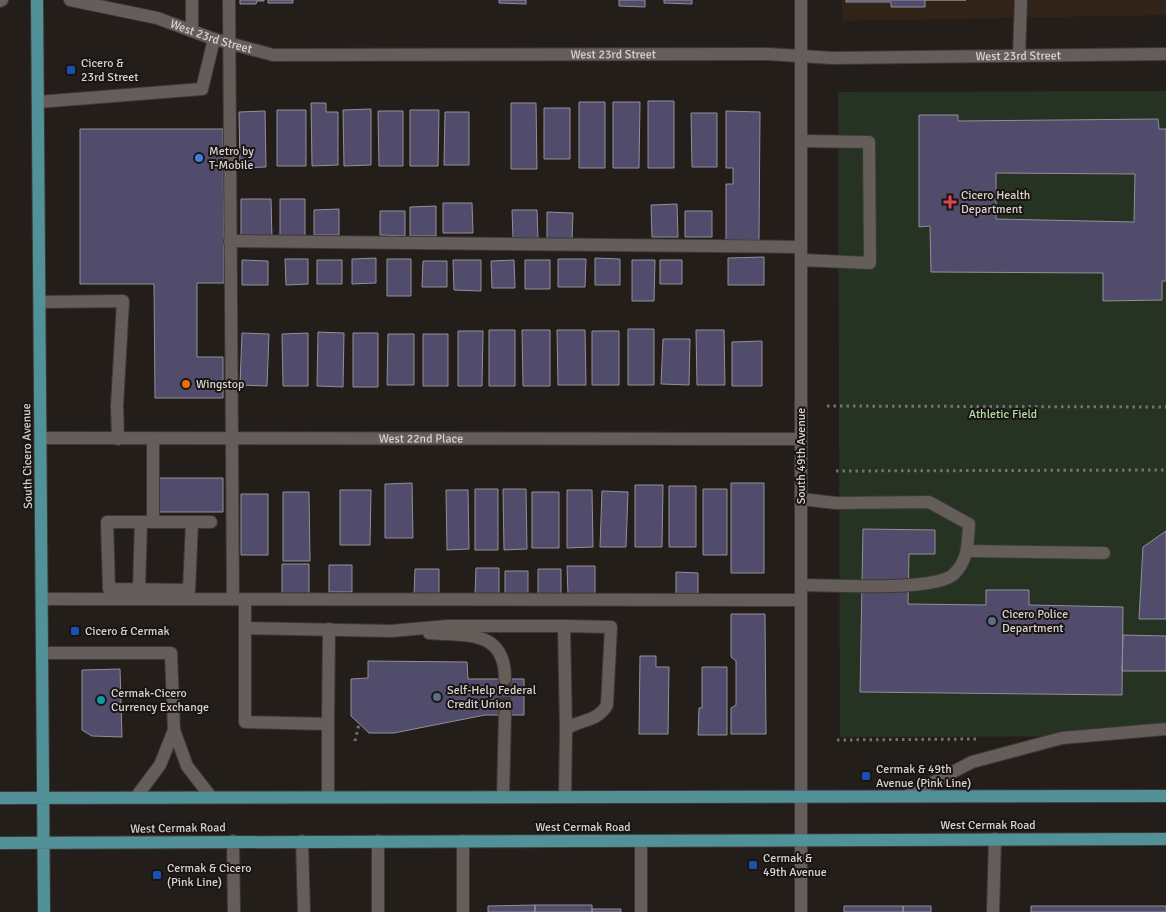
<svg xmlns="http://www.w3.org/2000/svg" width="1166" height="912" viewBox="0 0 1166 912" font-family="Signika,sans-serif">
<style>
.education{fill:#322318}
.green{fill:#263322}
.building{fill:#514b6c;stroke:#919097;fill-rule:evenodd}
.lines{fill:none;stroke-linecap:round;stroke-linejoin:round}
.minor-tunnel{stroke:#3f3936;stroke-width:12;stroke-dasharray:12 6;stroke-linecap:butt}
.minor-casing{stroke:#3d3937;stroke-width:14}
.major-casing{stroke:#3d3937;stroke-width:14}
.path{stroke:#76716e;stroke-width:3;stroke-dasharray:2.5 4;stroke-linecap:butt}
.minor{stroke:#655d5a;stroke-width:12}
.major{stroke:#529198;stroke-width:12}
.transit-dot{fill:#1a4fb4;stroke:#1a1512;stroke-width:2}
.shop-dot{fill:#3f7fe0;stroke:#1a1512;stroke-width:2}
.health-dot{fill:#e0444e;stroke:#1a1512;stroke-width:2}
.food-dot{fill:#e8710a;stroke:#1a1512;stroke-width:2}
.service-dot{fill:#5c6f8a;stroke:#1a1512;stroke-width:2}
.culture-dot{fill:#0f9aa8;stroke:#1a1512;stroke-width:2}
.labels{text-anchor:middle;stroke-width:4;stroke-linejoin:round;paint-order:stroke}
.street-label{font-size:12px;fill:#d7d3d1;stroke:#1a1512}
.poi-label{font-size:12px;fill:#d7d3d1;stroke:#1a1512;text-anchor:start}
.park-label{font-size:12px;fill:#b7dfa8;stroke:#1a1512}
</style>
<rect width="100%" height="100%" fill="#241e1b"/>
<!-- education -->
<path class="education" d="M842 0H1166V15L842 21Z"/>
<!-- green -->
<path class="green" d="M1166 91V736L840 737 838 92Z"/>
<!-- building -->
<path class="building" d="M240 0H264V1H257L256 4H240Z
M268 0H293V3H268Z
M499 0H526V4L499 3Z
M619 0H645V7L619 6Z
M664 0H692V4L664 3Z
M846 0H966H925V7H891V2H846Z
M648 101H674V168H648Z
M579 102H605V168H579Z
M613 102H640L639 168H613Z
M311 103H326V112H338V165L312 166Z
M511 103H536L537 169H511Z
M544 108H570V159H544Z
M371 109V165L344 166 343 110Z
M277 110H306V166H277Z
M410 110H439L438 166H410Z
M265 111 266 167 240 168 239 112Z
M378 111H403V166H379Z
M726 111 760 112 759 240H726V184H733V168H726Z
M445 112H469V165H444Z
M691 113H717V167H692Z
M919 115H958V121L1158 119 1159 129H1166V281H1162V300L1103 301V273L931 272 930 226 919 227ZM996 173 1135 174 1134 222 996 219Z
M80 129H223L224 283H197V357H223V398H155L154 284H80Z
M241 199H271L272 240 241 241Z
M280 199H305V238L280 239Z
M443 203H472L473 233H443Z
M677 204 678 237H652L651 205Z
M436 206V236H410V207Z
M339 209V235H314V210Z
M512 210H537L538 238H513Z
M380 211H405V236L380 235Z
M685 211H712V237H685Z
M547 212 573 213 572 240 547 239Z
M764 257V285H728V258Z
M376 258V283L352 284V259Z
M595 258 620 259V285H595Z
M285 259H308V284L286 285Z
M387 259H411V296H387Z
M558 259H586L585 287H558Z
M242 260 268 261V285H242Z
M317 260H342V284H317Z
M453 260H481V291L454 290Z
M514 260 515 288H492L491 261Z
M525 260H550V289H525Z
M632 260H655L654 301H632Z
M660 260H682V284H660Z
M423 261H447V287H422Z
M628 329H654V385H628Z
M489 330H515V386H489Z
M522 330H550V386H523Z
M557 330H585L586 385H558Z
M696 330H724L725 385H697Z
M458 331H483L482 386H458Z
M592 331H619V385H592Z
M318 332 344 333 343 387 317 386Z
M242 333 269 334 267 386 240 385Z
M308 333V386H283L282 334Z
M353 333H378V387H353Z
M388 334H414V385H387Z
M423 334H448V386H423Z
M663 339H690L689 385 661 384Z
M762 341V386H732V342Z
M159 478H223V512H159Z
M412 483 413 538H385V484Z
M731 483H764V573H731Z
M635 485H663L662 547H635Z
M669 486H696V547H669Z
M475 489H498V550H475Z
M503 489H526L527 549 504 550Z
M703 489H727V555H703Z
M340 490H371L370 545H340Z
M446 490H468L469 549 447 550Z
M567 490H592L593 547 567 548Z
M602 491 628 492 626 547H600Z
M283 492H309L310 561H283Z
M532 492H559V548H532Z
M241 494H268V555H241Z
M863 529 935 530V554H909L908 604 986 605V590H1029V605L1123 607 1122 695 860 692Z
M1166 531V619H1139L1143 547Z
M282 564H309V595H282Z
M329 565H352V592H329Z
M567 566H595V595H568Z
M476 568H499V595H475Z
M415 569H439V597L414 596Z
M538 569H561V595H538Z
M505 571H528V595H505Z
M676 572 698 573V595H676Z
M731 614H765L766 734H731V708L736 705V661L731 657Z
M1123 635 1166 636V671H1122Z
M640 656H656V667H669L668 734H639Z
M368 661 467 662 468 679H524V715H485L394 733H369L351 716V679L368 678Z
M702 667H727V735H698L699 708H702Z
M120 669 122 737 92 736 82 730V670Z
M535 905H592V912H535Z
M535 905V912H488V906Z
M844 906H903V912H844Z
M903 906H931V912H903Z
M1031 906H1166V912H1031Z
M592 909H621V912H592Z"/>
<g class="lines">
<!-- minor-tunnel -->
<path class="minor-tunnel" d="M505 679V714"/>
<defs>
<g id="minor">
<path id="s1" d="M70 0 157 18 214 39 273 55 767 54 833 58 1166 54"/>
<path d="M192 0V31"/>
<path d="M229 0 233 599"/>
<path d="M801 0V912"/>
<path d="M0 1 2 0"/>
<path d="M1019 56 1021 0"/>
<path d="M38 102 202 89 214 39"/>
<path d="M230 241 801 247"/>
<path d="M801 260 870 263 869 142 801 141"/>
<path d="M40 302 123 301 117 406 118 439"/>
<path id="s2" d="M41 438 801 439"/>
<path d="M153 439V522H211"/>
<path d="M801 499 836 503 929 502 969 524C968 542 968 561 954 574 935 592 830 585 801 585"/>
<path d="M153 522H107L109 589 189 590 192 522"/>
<path d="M968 551 1104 553"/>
<path d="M139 589 141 522"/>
<path d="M42 599 801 600"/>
<path d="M245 600V628L391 631 448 626H564"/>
<path d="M245 628V722L328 724 329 629"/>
<path d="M429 633C466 636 505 629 505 679"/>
<path d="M43 653H171L174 730 187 766 211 797"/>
<path d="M907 796 972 762 1062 738 1166 729"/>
<path d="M136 797 160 765 174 730"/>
<path d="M328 797V724"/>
<path d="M503 797 505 714"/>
<path d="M565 797 566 729C580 719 598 722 607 705L611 627 564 626 566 729"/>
<path d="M233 841 234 912"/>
<path d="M302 841 304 912"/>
<path d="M378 841V912"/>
<path d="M463 841V912"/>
<path d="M641 912V841"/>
<path d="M993 912 995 839"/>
</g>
<path id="major" d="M37 0 44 912
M0 798 1166 796
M0 843 1166 839"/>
</defs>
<!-- minor casing -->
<use href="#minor" class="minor-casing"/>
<!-- major casing -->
<use href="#major" class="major-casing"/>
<!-- path -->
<path class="path" d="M827 406 1166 407
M836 471 1166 470
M837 740 976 739
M355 741 359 724"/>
<!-- minor -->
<use href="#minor" class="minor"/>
<!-- major -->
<use href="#major" class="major"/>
</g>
<!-- markers -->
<g class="transit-dot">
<rect x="66" y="65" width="10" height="10" rx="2.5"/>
<rect x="70" y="626" width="10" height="10" rx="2.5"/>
<rect x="861" y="771" width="10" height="10" rx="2.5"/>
<rect x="748" y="860" width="10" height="10" rx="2.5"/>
<rect x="152" y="870" width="10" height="10" rx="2.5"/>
</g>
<circle class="shop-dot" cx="199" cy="158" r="5"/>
<path class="health-dot" d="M947.5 194.5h5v5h5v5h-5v5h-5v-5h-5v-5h5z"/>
<circle class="food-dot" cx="186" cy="384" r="5"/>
<g class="service-dot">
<circle cx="992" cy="621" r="5"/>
<circle cx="437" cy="697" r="5"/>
</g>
<circle class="culture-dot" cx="101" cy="700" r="5"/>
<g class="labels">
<!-- street labels -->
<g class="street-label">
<text dy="4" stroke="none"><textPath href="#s1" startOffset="146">West 23rd Street</textPath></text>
<text dy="4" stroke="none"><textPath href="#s1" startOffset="551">West 23rd Street</textPath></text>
<text dy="4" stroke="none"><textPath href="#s1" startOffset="956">West 23rd Street</textPath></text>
<text dy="4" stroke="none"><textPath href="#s2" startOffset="380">West 22nd Place</textPath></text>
<text transform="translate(27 456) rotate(-91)" y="4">South Cicero Avenue</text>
<text transform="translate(801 456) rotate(-90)" y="4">South 49th Avenue</text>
<text x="988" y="829">West Cermak Road</text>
<text x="583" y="831">West Cermak Road</text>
<text transform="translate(178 828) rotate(-1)" y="4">West Cermak Road</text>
</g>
<!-- poi labels -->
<g class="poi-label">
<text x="81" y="67">Cicero &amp;<tspan x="81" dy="14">23rd Street</tspan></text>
<text x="209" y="155">Metro by<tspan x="209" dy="14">T-Mobile</tspan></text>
<text x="961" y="199">Cicero Health<tspan x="961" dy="14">Department</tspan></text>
<text x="196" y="388">Wingstop</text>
<text x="1002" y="618">Cicero Police<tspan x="1002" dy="14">Department</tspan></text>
<text x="85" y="635">Cicero &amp; Cermak</text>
<text x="447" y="694">Self-Help Federal<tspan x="447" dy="14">Credit Union</tspan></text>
<text x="111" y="697">Cermak-Cicero<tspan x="111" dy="14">Currency Exchange</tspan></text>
<text x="876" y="773">Cermak &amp; 49th<tspan x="876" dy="14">Avenue (Pink Line)</tspan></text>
<text x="763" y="862">Cermak &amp;<tspan x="763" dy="14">49th Avenue</tspan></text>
<text x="167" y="872">Cermak &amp; Cicero<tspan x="167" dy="14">(Pink Line)</tspan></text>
</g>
<!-- park labels -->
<g class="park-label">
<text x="1003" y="418">Athletic Field</text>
</g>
</g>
</svg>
